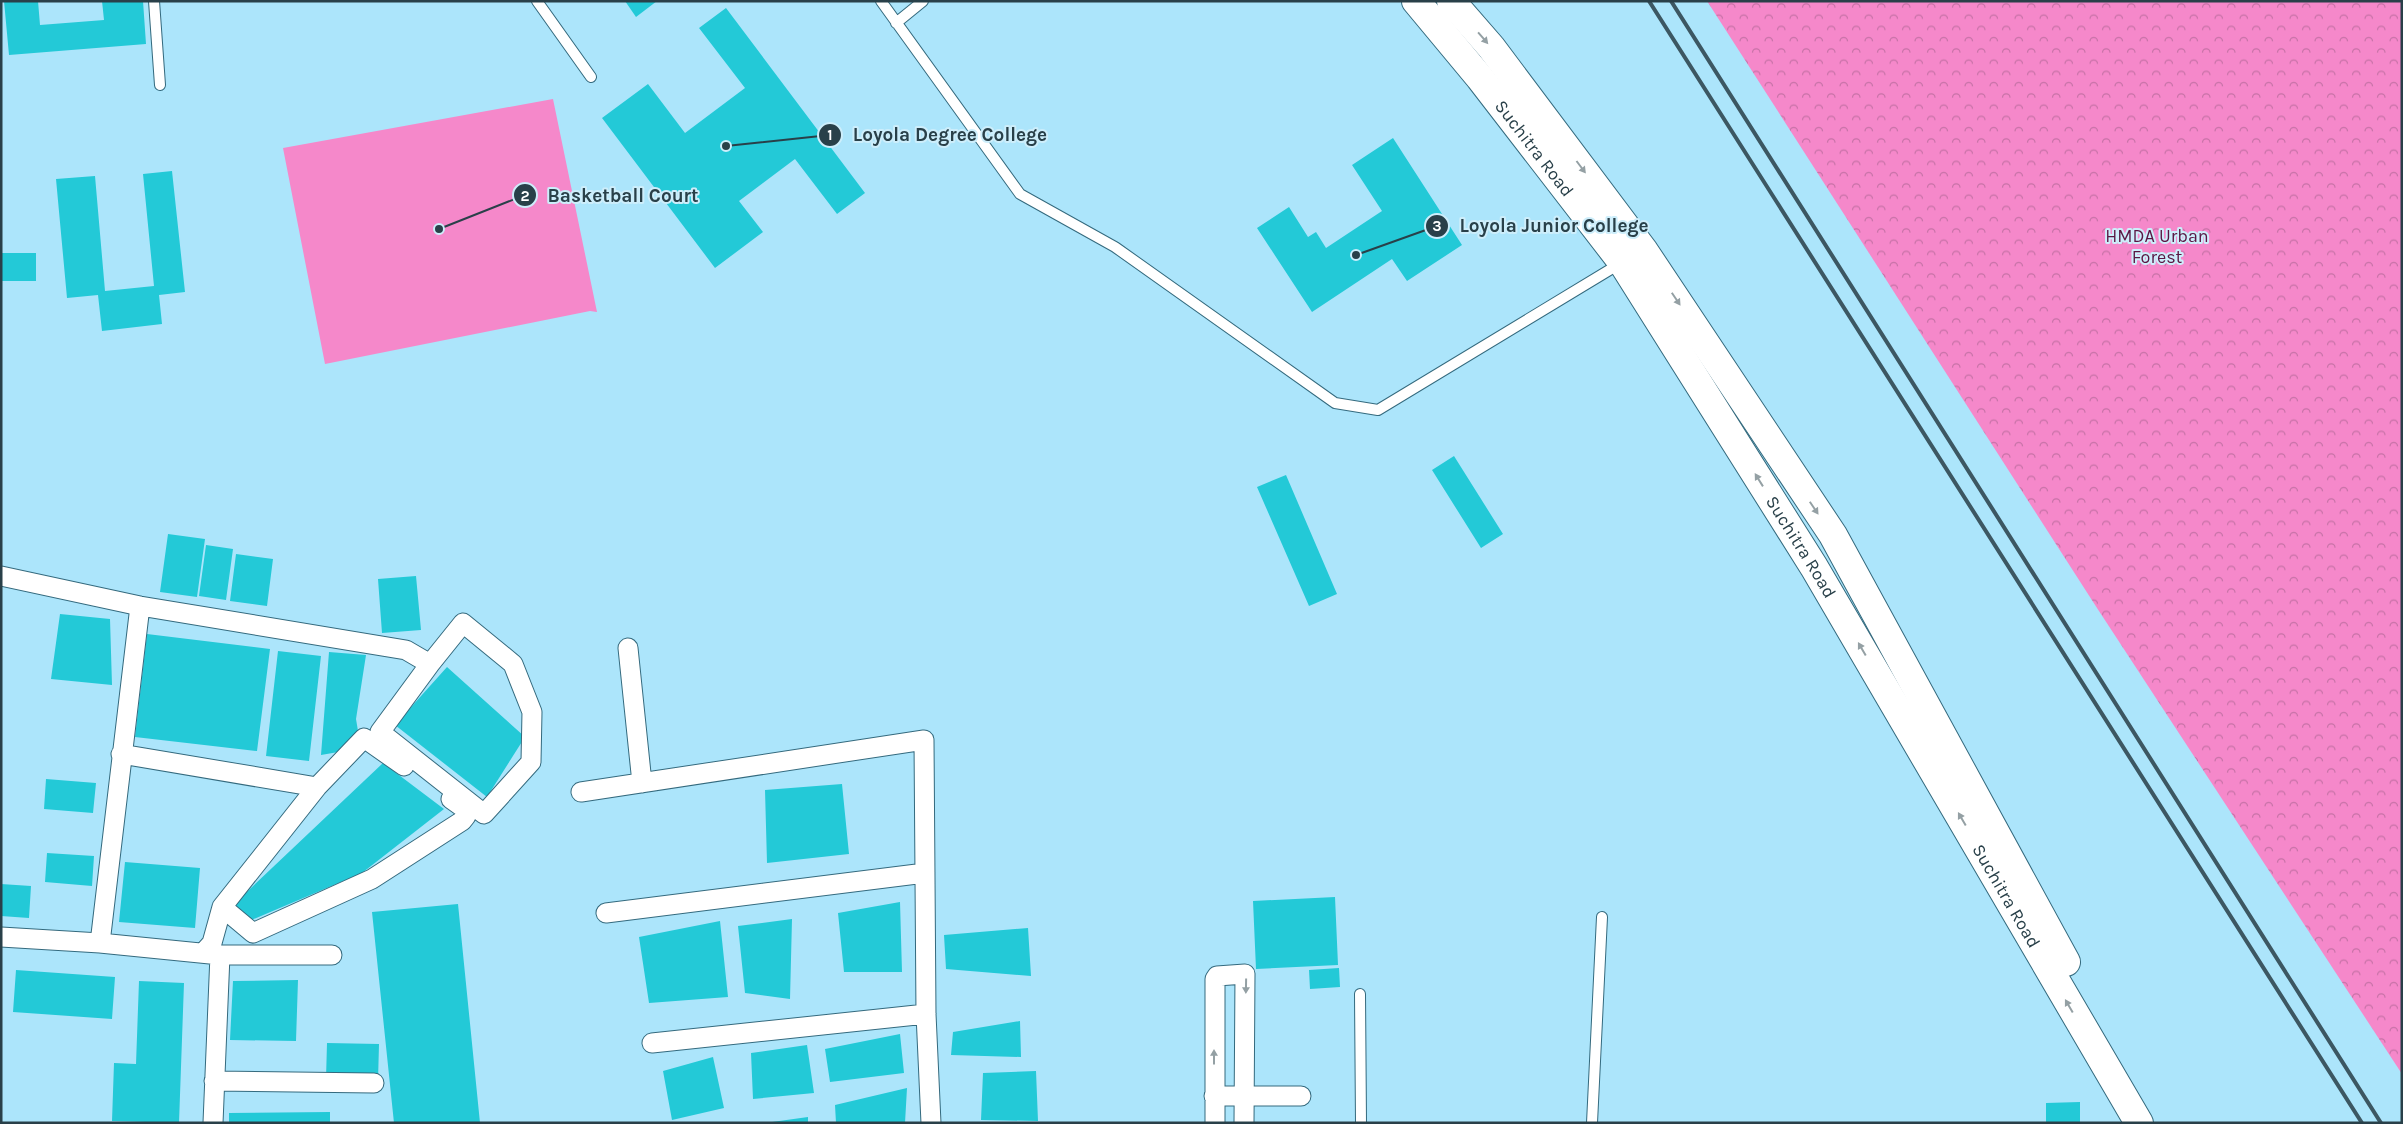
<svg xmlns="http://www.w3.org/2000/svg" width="2403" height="1124" viewBox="0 0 2403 1124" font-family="Karla,sans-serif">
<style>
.green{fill:#f588ca}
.forest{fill:url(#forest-crowns)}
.building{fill:#23c9d7}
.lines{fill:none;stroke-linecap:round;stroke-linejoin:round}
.lane-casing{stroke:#346a7e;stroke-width:12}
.street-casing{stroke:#346a7e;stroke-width:21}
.secondary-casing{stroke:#346a7e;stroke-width:30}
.lane{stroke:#fff;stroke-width:10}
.street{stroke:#fff;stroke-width:19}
.secondary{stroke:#fff;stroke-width:28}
.rail{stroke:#3c5762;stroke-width:4}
.oneway{fill:#94a0a4}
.labels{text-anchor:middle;stroke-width:4;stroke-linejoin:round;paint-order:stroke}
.street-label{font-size:18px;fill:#294049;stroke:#cdeefb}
.park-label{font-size:18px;fill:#5a1643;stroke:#cdeefb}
.leader{fill:none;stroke:#294049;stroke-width:2}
.callout-dot{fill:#294049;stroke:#cdeefb;stroke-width:2}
.mark-label{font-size:15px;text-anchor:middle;font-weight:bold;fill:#fff}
.callout-label{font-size:19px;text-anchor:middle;font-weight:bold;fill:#294049;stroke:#cdeefb;stroke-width:4;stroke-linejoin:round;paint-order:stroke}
</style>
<defs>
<pattern id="forest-crowns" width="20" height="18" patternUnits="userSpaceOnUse" patternTransform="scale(1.25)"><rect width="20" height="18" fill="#f588ca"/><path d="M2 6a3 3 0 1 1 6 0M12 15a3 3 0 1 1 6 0" fill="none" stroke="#c671a6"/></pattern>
</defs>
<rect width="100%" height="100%" fill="#ace5fb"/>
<!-- green -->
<path class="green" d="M553 99 597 312 590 311 325 364 283 148Z"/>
<!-- forest -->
<path class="forest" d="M1707 1H2402V1074L2097 608Z"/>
<!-- building -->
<path class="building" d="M4 1H38L40 25 104 20 102 1H143L146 44 9 55Z
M625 1H657L636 17Z
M726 8 865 193 837 214 795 159 739 201 763 232 715 268 602 118 648 84 685 133 745 88 699 28Z
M1393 138 1462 245 1407 281 1392 259 1312 312 1257 228 1289 207 1308 237 1316 232 1326 248 1382 211 1352 165Z
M172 171 185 292 159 295 162 324 102 331 98 295 67 298 56 179 95 176 105 291 154 286 143 174Z
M1 253H36V281H1Z
M1454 456 1503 534 1481 548 1432 470Z
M1286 475 1337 594 1309 606 1257 487Z
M168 534 205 539 197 597 160 592Z
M206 545 233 549 226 600 199 596Z
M236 554 273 559 267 606 230 601Z
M416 576 421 630 382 633 378 579Z
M60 614 110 619 112 685 51 679Z
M147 634 270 649 257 751 135 737Z
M278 651 321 656 309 761 266 756Z
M329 652 366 655 356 719 359 737 344 751 321 755Z
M447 667 525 737 487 797 395 725Z
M383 763 444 809 362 873 249 921 233 905Z
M46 779 96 783 93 813 44 809Z
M842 784 849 854 767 863 765 790Z
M47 853 94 856 92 886 45 882Z
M125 862 200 868 195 928 119 922Z
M1 884 31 886 29 918 1 916Z
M1335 897 1338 965 1256 969 1253 901Z
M900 902 902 972H844L838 913Z
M458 904 480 1123H394L372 912Z
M792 919 790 999 745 993 738 926Z
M720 921 728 997 649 1003 639 937Z
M1028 928 1031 976 946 969 944 935Z
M1339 968 1340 987 1310 989 1309 970Z
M16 970 115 977 112 1019 13 1012Z
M298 980 296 1041 230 1040 233 981Z
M139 981 184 983 179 1123 112 1121 114 1063 136 1064Z
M1020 1021 1021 1057 951 1055 953 1032Z
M900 1034 904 1073 830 1082 825 1049Z
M327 1043 379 1044 378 1081 326 1079Z
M807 1045 814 1093 753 1099 751 1053Z
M713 1057 724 1108 672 1120 663 1071Z
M1036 1071 1038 1121 981 1120 983 1073Z
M907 1088 905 1123H836L835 1105Z
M2080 1102V1123H2046V1103Z
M330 1112V1123H229V1113Z
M808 1117V1123H772V1122Z"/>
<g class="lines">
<defs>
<path id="lane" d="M154 1 160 85
M537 1 591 77
M881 1 1020 194 1115 247 1335 403 1378 410 1621 263
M896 23 923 1
M1360 994 1361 1123
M1592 1123 1602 917"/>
<path id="street" d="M1 576 140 606 406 650 430 664 380 732 484 814 531 762 532 712 513 664 463 623 430 664
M628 648 642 783
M121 754 317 787
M581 792 924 740 926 1014 931 1123
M222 907 253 933 372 879 462 821 466 816 465 809 451 799
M606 913 925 873
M1 937 100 943 220 955H332
M100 943 140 606
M203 953 212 943 222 907 317 787 364 738 404 766
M652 1043 926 1014
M214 1081 374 1083
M1214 1096H1301
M213 1123 220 955
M1215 1123V979L1217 976 1245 974 1244 1123"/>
<g id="secondary">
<path id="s1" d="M1416 1 1480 78 1622 262 1814 567 2139 1123"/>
<path d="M1451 1 1491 47 1644 251 1833 535 2066 962"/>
</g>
</defs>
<!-- lane casing -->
<use href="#lane" class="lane-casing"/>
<!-- street casing -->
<use href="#street" class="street-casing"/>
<!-- secondary casing -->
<use href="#secondary" class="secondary-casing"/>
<!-- lane -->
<use href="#lane" class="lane"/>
<!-- street -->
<use href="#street" class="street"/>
<!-- secondary -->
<use href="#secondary" class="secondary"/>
<!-- rail -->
<path class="rail" d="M1649 1 2362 1123
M1671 1 2381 1123"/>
</g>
<!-- one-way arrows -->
<defs><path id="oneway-solid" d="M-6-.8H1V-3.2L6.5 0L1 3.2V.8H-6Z" transform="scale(1.25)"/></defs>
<g class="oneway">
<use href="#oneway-solid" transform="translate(1483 38) rotate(49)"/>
<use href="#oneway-solid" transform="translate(1581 167) rotate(53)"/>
<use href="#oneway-solid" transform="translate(1676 299) rotate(56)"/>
<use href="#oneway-solid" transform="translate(1759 480) rotate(-122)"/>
<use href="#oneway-solid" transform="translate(1814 508) rotate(56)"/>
<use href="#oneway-solid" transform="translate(1862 649) rotate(-120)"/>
<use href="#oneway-solid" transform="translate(1962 819) rotate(-120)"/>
<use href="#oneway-solid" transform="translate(1246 986) rotate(91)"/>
<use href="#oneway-solid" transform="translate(2069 1006) rotate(-120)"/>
<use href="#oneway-solid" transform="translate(1214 1057) rotate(-90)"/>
</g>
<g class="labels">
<!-- street labels -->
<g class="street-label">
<text dy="6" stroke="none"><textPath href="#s1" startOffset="189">Suchitra Road</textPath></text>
<text dy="6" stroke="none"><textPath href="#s1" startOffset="669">Suchitra Road</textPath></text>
<text dy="6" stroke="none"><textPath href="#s1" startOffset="1074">Suchitra Road</textPath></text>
</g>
<!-- park labels -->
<g class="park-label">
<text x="2157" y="242">HMDA Urban<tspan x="2157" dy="21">Forest</tspan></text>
</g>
</g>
<!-- callouts -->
<path class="leader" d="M726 146L830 135M439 229L525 195M1356 255L1437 226"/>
<g class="callout-dot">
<circle cx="726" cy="146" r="5"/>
<circle cx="439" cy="229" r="5"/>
<circle cx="1356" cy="255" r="5"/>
<circle cx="830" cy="135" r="12"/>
<circle cx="525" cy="195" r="12"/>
<circle cx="1437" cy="226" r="12"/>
</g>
<g class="mark-label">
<text x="830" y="140">1</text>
<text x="525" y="201">2</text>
<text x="1437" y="231">3</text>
</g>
<g class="callout-label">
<text x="950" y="141">Loyola Degree College</text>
<text x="623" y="202">Basketball Court</text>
<text x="1554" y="232">Loyola Junior College</text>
</g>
<!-- border -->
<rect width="2403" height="1124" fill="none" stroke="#294049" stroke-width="5"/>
</svg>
